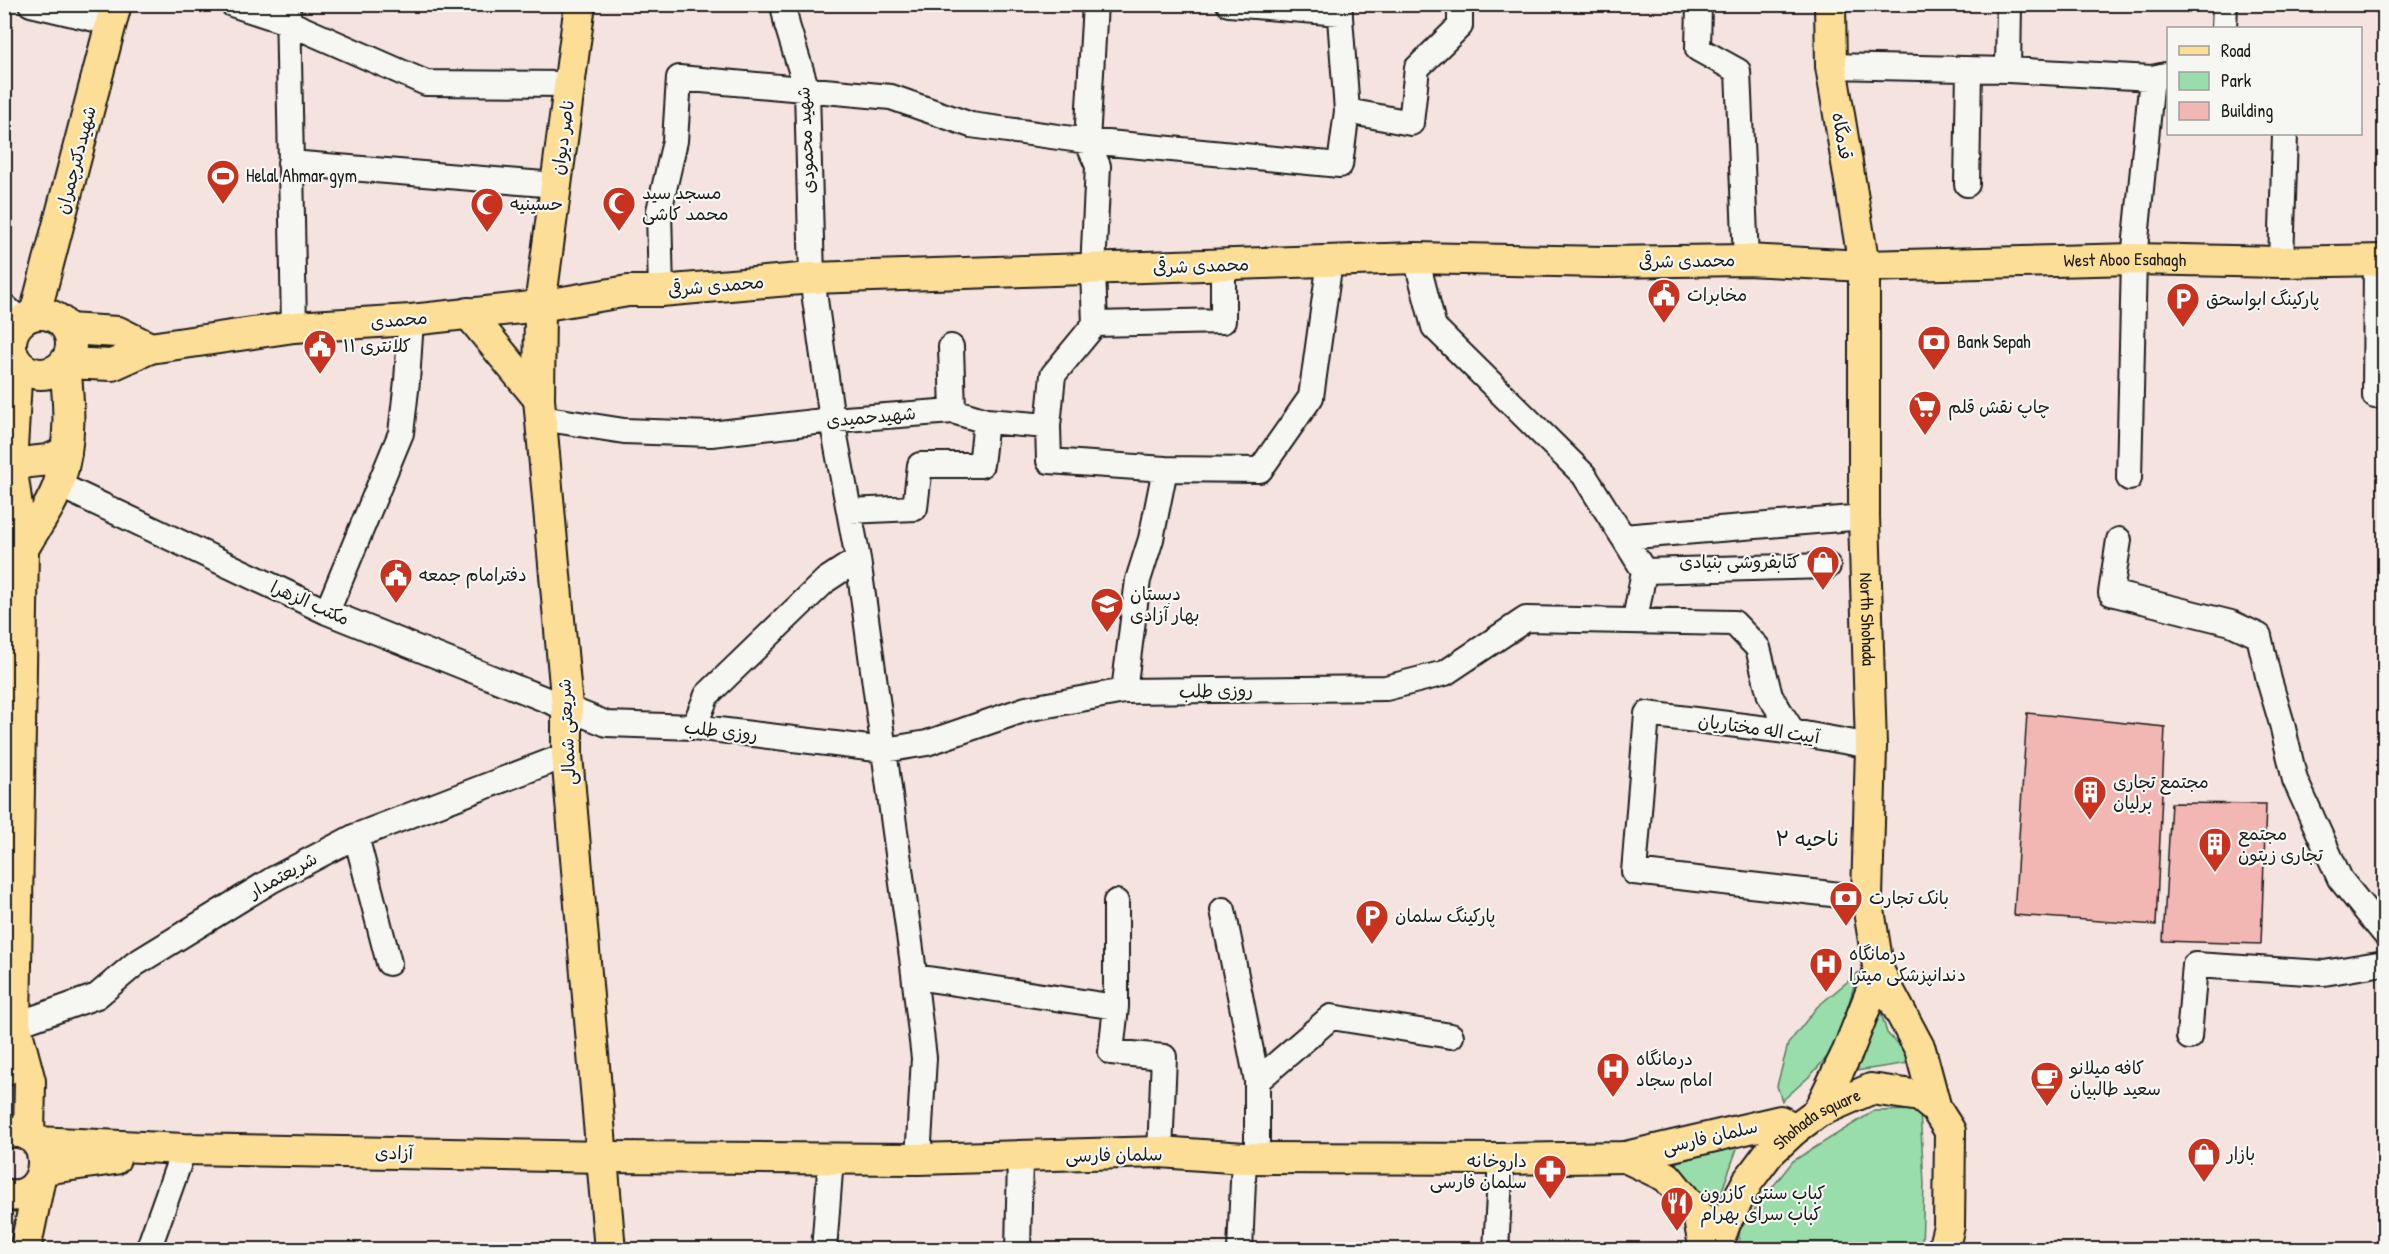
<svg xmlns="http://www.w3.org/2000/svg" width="2389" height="1254" viewBox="0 0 2389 1254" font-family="'Patrick Hand','Playpen Sans Arabic',sans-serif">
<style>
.green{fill:#98ddaa;stroke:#5a7c63;stroke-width:1.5}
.building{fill:#f3b7b3;stroke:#1c1c1c;stroke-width:1.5}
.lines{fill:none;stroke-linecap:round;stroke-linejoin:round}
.minor-casing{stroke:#1c1c1c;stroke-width:28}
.major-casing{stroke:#1c1c1c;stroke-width:34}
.minor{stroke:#f6f6f2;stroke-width:24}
.major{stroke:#fdde96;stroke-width:30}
.labels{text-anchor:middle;stroke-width:4.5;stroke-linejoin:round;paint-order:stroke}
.street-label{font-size:18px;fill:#1c1c1c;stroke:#f6f6f2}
.poi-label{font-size:18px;fill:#1c1c1c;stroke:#f6f6f2;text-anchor:start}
.quarter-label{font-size:21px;fill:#1c1c1c;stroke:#f6f6f2}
</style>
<rect width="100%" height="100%" fill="#f5e3df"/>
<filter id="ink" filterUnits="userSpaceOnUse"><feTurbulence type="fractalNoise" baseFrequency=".0167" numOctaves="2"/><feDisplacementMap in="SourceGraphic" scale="12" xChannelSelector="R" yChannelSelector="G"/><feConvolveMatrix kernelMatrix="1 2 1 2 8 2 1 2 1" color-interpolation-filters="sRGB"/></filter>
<g filter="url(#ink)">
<!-- green -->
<path class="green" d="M1858 973 1835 1048 1811 1075 1782 1101 1777 1086 1788 1044 1817 1007Z
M1878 1002 1887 1033 1915 1062 1849 1072Z
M1920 1110 1924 1184 1922 1249 1738 1250 1740 1228 1793 1161 1874 1111Z
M1738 1146 1721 1193 1717 1228C1702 1194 1698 1185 1665 1165Z"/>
<!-- building -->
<path class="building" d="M2027 713 2165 727 2156 925 2014 915Z
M2171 803 2266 804 2261 944 2163 941Z"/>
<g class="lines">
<defs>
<path id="minor" d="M31 4 112 23
M232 4 287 22 426 83 570 84
M288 4 294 327
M783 4 787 25 807 90 812 278 832 420 858 559 912 957 924 1058 918 1159
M1229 4 1340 13
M1339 4 1347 111
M1699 4 1698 49 1738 71 1746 260
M2224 28 2225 4
M1831 66 2008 70 2152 78 2166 75
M2008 70 2009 4
M290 163 556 185
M1967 184 1969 70
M1416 258 1434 327 1584 475 1623 537 1864 517
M2281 262 2285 134
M661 291 659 211 675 141 679 78 891 97 971 125 1087 141 1340 165 1347 111 1411 123 1417 68 1460 26V4
M4 306 21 321
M1095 324 1223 321V265
M951 347 953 411
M4 350 11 342
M2375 396 2376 260
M541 418 624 431 711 434 832 420 953 411 986 421 1048 426 1049 461 1165 469
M1048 426 1053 375 1095 324 1093 270 1098 166 1087 141 1095 4
M2129 478 2134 259 2152 78
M59 485 327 612 607 724 694 727 885 750 927 743 1026 709 1124 691 1386 688 1445 673 1526 619 1734 623 1758 648 1770 696 1793 732
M849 511 915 508 920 465H981L986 421
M1623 537 1644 571 1635 620
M2119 540 2111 593 2231 623 2259 636 2269 680 2282 724 2295 780 2340 879 2384 933
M1644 571 1828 566
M327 612 401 433 407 381 411 320
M1124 691 1138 580 1151 539 1165 469 1260 470 1311 397 1330 261
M694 727 707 695 826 580 858 559
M356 836 389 963
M1867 898 1634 872 1647 714 1793 732 1871 746
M1116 902V1007
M1223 910 1257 1081V1158
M915 977 1116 1007 1111 1052 1164 1057 1160 1152
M15 1025 97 996 135 964 272 880 356 836 567 755
M2189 1037 2195 965 2324 973 2384 963
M1257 1081 1331 1017 1451 1036
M148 1250 184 1149
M824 1250 831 1158
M1018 1250 1020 1157
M1240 1250 1244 1158
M1496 1250 1501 1159"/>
<g id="major">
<path d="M580 4 540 306 539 399 567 707V755L610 1250"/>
<path id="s1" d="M1830 4 1831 66 1864 266V517L1871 746 1867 898 1879 972 1920 1049 1936 1109"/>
<path d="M468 313 539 399"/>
<circle cx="41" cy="344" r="30"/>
<path d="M35 314 116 4"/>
<path d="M67 329 118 332 150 348"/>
<path d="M11 464 48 460 66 452"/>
<path id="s2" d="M23 549C34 529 53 504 59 483 72 441 69 405 65 363L112 365 150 348 294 327 411 320 540 306 628 291H661L812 278 1416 258 1605 262 1746 260 1864 266 2134 259 2281 262 2384 260"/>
<path d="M16 1028 30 1081 29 1136"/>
<path d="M4 1071 15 1025 23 549 11 464 17 364"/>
<path d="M1818 1112 1848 1051 1879 972"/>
<path d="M4 1133C59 1121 53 1207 4 1194"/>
<path d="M36 1142 184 1149 604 1157 918 1159 1160 1152 1244 1158 1501 1159 1625 1157 1780 1121 1795 1129"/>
<path d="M1625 1157 1667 1177 1698 1215 1705 1250"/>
<path d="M44 1169 115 1159"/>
<path d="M25 1250 39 1182"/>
<path id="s3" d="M1715 1250 1726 1221 1748 1181 1769 1153 1795 1129 1818 1112 1871 1089 1920 1096 1936 1109 1950 1131 1949 1226 1943 1250"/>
</g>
</defs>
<!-- minor casing -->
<use href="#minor" class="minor-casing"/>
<!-- major casing -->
<use href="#major" class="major-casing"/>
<!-- minor -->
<use href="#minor" class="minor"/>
<!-- major -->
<use href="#major" class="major"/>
</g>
</g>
<!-- icons -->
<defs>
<symbol id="stadium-pin" viewBox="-11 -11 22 30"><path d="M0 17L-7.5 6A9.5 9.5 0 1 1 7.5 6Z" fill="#c8321e" stroke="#f6f6f2"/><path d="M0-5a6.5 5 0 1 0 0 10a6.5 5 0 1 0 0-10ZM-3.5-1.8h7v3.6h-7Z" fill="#fff"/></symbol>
<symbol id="mosque-pin" viewBox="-11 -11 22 30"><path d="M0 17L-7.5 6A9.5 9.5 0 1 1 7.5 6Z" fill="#c8321e" stroke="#f6f6f2"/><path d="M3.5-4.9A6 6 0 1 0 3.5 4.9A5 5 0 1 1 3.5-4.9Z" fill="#fff"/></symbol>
<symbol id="civic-pin" viewBox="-11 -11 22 30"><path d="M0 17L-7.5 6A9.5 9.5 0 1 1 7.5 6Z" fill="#c8321e" stroke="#f6f6f2"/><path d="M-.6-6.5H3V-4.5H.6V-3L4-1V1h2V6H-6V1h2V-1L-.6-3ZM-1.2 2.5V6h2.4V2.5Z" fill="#fff"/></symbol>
<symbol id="parking-pin" viewBox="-11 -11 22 30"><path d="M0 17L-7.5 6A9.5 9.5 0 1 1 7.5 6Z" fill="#c8321e" stroke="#f6f6f2"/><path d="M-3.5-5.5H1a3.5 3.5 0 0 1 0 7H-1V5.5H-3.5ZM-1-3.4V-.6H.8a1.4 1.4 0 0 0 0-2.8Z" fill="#fff"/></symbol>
<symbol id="bank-pin" viewBox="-11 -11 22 30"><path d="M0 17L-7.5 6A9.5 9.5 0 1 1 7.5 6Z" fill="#c8321e" stroke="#f6f6f2"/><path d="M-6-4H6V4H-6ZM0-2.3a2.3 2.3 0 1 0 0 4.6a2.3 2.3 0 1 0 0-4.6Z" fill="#fff"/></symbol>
<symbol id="supermarket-pin" viewBox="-11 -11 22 30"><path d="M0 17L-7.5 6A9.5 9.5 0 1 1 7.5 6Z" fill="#c8321e" stroke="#f6f6f2"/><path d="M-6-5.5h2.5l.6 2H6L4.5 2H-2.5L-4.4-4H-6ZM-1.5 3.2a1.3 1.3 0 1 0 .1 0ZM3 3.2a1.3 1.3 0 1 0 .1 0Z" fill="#fff"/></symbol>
<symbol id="shop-pin" viewBox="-11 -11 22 30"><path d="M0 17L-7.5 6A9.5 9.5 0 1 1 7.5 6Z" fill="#c8321e" stroke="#f6f6f2"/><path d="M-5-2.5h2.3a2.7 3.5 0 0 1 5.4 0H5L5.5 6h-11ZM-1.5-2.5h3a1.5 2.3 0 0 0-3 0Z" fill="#fff"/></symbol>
<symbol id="school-pin" viewBox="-11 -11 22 30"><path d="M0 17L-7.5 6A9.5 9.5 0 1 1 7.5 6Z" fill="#c8321e" stroke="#f6f6f2"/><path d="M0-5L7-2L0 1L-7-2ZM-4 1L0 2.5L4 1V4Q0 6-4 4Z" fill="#fff"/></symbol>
<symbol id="building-pin" viewBox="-11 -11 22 30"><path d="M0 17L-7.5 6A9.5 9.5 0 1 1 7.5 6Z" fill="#c8321e" stroke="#f6f6f2"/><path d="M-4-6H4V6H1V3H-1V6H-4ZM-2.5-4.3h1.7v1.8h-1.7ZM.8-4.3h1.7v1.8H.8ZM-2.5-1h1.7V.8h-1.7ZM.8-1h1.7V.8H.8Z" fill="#fff"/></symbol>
<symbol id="hospital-pin" viewBox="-11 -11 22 30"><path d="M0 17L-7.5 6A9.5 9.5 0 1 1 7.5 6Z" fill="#c8321e" stroke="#f6f6f2"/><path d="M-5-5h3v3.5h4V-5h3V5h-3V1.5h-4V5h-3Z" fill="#fff"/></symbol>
<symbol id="cafe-pin" viewBox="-11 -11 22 30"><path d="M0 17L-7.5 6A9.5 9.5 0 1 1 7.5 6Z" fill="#c8321e" stroke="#f6f6f2"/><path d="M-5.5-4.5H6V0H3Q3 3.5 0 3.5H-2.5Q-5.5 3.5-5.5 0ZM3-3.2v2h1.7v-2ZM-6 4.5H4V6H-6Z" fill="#fff"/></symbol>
<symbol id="pharmacy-pin" viewBox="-11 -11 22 30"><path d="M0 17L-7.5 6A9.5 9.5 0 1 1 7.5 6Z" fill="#c8321e" stroke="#f6f6f2"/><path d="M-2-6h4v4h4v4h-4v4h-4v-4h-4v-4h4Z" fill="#fff"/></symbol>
<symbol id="restaurant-pin" viewBox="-11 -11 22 30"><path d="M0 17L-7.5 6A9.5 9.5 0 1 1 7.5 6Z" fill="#c8321e" stroke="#f6f6f2"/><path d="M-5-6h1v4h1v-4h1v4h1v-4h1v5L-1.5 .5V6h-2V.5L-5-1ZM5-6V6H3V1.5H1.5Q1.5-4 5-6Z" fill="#fff"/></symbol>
</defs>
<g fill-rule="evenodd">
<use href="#stadium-pin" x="204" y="157" width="38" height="52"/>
<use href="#mosque-pin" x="600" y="184" width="38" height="52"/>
<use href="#mosque-pin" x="468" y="185" width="38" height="52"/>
<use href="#civic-pin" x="1645" y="276" width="38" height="52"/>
<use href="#parking-pin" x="2164" y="280" width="38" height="52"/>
<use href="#bank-pin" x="1915" y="323" width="38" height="52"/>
<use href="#civic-pin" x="301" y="327" width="38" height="52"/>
<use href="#supermarket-pin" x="1906" y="388" width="38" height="52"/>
<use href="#shop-pin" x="1804" y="543" width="38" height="52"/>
<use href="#civic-pin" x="377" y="556" width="38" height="52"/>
<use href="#school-pin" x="1088" y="585" width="38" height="52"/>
<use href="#building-pin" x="2071" y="773" width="38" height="52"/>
<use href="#building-pin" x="2196" y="825" width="38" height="52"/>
<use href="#bank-pin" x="1827" y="879" width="38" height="52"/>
<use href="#parking-pin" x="1353" y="897" width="38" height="52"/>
<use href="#hospital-pin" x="1807" y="945" width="38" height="52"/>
<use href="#hospital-pin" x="1594" y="1050" width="38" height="52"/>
<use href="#cafe-pin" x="2028" y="1059" width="38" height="52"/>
<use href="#shop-pin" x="2185" y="1135" width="38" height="52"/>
<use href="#pharmacy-pin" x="1531" y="1152" width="38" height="52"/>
<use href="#restaurant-pin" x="1658" y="1184" width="38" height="52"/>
</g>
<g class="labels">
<!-- street labels -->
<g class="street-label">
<text transform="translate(1842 136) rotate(81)" y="6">قدمگاه</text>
<text transform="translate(563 137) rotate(-82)" y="6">ناصر دیوان</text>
<text transform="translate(806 140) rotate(-93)" y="6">شهید محمودی</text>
<text transform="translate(76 160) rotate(-75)" y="6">شهیددکترچمران</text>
<text transform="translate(1687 261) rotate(-1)" y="6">محمدی شرقی</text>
<text dy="6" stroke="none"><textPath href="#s2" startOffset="2265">West Aboo Esahagh</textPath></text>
<text transform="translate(1201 266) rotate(-2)" y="6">محمدی شرقی</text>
<text transform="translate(716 286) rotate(-5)" y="6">محمدی شرقی</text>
<text transform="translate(399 320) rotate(-5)" y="6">محمدی</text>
<text transform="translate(871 417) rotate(-5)" y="6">شهیدحمیدی</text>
<text transform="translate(310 603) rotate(24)" y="6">مکتب الزهرا</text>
<text dy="6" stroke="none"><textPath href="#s1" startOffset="618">North Shohada</textPath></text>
<text transform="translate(1216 691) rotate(-1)" y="6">روزی طلب</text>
<text transform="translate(1759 729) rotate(8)" y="6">آییت اله مختاریان</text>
<text transform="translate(721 731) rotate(6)" y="6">روزی طلب</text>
<text transform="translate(567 732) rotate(-93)" y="6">شریعتی شمالی</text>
<text transform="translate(283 875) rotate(-29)" y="6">شریعتمدار</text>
<text dy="6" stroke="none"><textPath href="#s3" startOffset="171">Shohada square</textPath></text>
<text transform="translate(1710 1137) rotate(-13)" y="6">سلمان فارسی</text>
<text transform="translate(394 1153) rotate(1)" y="6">آزادی</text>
<text transform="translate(1114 1155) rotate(-1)" y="6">سلمان فارسی</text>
</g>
<!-- poi labels -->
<g class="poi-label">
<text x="246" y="182">Helal Ahmar gym</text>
<text x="642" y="199">مسجد سید<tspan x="642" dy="21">محمد کاشی</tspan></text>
<text x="510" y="210">حسینیه</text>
<text x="1687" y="301">مخابرات</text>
<text x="2206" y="305">پارکینگ ابواسحق</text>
<text x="1957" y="348">Bank Sepah</text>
<text x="343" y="352">کلانتری ۱۱</text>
<text x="1948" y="413">چاپ نقش قلم</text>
<text x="1800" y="568" text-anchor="end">کتابفروشی بنیادی</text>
<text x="419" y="581">دفترامام جمعه</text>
<text x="1130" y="600">دبستان<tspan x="1130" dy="21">بهار آزادی</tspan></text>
<text x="2113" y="788">مجتمع تجاری<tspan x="2113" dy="21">برلیان</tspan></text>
<text x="2238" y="840">مجتمع<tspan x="2238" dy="21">تجاری زیتون</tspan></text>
<text x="1869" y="904">بانک تجارت</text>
<text x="1395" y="922">پارکینگ سلمان</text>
<text x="1849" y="960">درمانگاه<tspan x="1849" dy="21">دندانپزشکی میترا</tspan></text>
<text x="1636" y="1065">درمانگاه<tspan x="1636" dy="21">امام سجاد</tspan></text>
<text x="2070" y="1074">کافه میلانو<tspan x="2070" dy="21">سعید طالبیان</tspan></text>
<text x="2227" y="1160">بازار</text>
<text x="1527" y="1167" text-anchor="end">داروخانه<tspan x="1527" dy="21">سلمان فارسی</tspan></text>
<text x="1700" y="1199">کباب سنتی کازرون<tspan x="1700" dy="21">کباب سرای بهرام</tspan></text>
</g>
<!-- quarter labels -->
<g class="quarter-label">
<text x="1807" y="846">ناحیه ۲</text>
</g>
</g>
<!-- margin -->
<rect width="2389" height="1254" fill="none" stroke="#f6f6f2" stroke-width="24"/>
<rect x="12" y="12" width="2365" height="1230" fill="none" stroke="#1c1c1c" stroke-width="2" filter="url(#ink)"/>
<!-- legend -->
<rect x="2167" y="27" width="195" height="108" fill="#f6f6f2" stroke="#9f9f9c" stroke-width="1.5"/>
<rect x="2179" y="46" width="30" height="9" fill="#fdde96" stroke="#9f9f9c" stroke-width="1.5"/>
<text x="2221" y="57" font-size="18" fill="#1c1c1c">Road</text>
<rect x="2179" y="72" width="30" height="18" fill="#98ddaa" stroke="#9f9f9c" stroke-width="1.5"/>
<text x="2221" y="87" font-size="18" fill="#1c1c1c">Park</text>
<rect x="2179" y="102" width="30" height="18" fill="#f3b7b3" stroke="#9f9f9c" stroke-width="1.5"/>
<text x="2221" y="117" font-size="18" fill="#1c1c1c">Building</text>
</svg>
